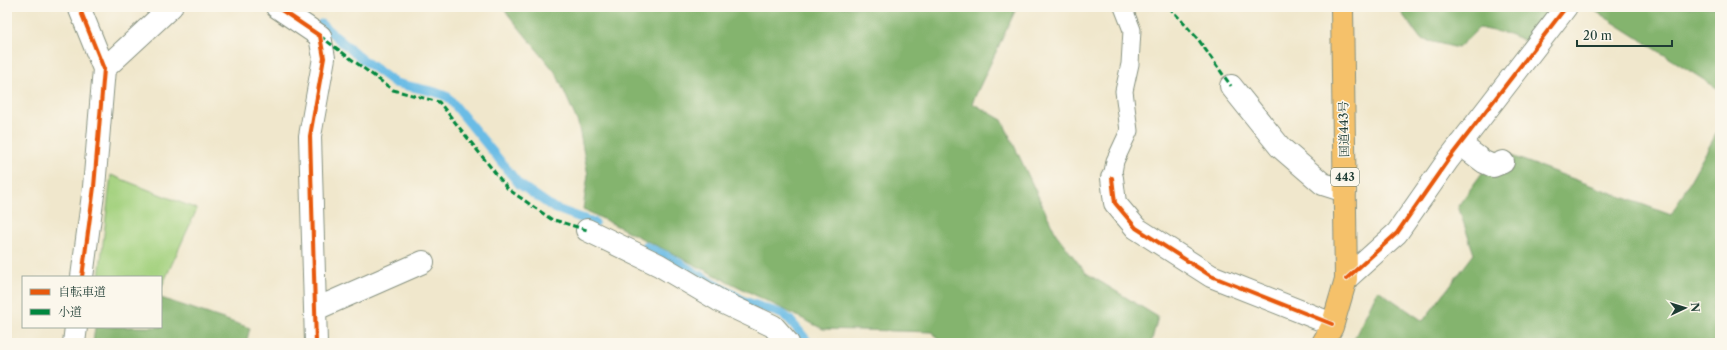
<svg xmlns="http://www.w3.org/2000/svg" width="1727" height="350" viewBox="0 0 1727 350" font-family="'Libre Caslon Text','Noto Serif JP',serif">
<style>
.green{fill:#a5d280;stroke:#62885a}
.forest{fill:#84b46e;stroke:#527851}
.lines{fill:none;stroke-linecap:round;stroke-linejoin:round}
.stream{stroke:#6abce5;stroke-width:9}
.service-casing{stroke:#889280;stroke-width:19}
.minor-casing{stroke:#889280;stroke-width:24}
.trunk-casing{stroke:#889280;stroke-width:24}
.service{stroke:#fff;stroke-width:17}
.minor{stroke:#fff;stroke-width:22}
.trunk{stroke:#f5c16b;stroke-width:22}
.quiet{stroke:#00873e;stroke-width:3;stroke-dasharray:6 3;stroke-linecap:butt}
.cycleway-casing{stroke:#fbf7ec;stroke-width:6}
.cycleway{stroke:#e8590c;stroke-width:4}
.labels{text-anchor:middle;stroke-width:3;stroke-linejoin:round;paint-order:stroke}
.shield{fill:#fbf7ec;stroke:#61756b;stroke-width:1}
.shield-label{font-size:11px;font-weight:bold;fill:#1f3d34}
.street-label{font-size:12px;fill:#1f3d34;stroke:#fbf7ec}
</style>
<rect width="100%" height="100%" fill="#fbf7ec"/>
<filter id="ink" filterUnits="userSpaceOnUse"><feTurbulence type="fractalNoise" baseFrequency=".025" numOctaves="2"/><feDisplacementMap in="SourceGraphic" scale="8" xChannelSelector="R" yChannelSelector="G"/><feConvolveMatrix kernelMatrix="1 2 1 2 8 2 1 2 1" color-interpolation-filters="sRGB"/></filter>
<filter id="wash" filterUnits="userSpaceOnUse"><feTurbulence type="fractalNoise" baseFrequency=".012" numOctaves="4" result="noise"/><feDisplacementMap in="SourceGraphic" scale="16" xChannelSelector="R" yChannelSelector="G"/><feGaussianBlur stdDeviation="0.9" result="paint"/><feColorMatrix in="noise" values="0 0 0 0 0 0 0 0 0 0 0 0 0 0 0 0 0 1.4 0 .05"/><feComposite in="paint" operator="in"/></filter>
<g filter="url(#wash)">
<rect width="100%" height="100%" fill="#f0e7cc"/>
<!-- green -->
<path class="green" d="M111 175 197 209 161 288V277H99Z"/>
<!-- forest -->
<path class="forest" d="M502 7H1017L972 103 1002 120 1056 234 1086 273 1158 317 1151 343H940L933 332 823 329 583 209 588 175 578 123 556 73Z
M1397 7H1552L1526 41 1509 34 1479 28 1458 48 1421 39Z
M1589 7H1720V90Z
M1720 127V343H1352L1378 290 1423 321 1474 254 1458 206 1498 151 1671 215Z
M161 298 250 328 246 343H93L95 327H161Z"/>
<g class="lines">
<!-- stream -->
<path class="stream" d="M321 24 362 59 395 83 435 92 448 97 519 184 554 208 595 223
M645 246 665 255 744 301 782 314 789 319 809 343"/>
</g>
</g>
<g filter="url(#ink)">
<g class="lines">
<defs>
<path id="service" d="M1112 178 1115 161 1129 131 1124 91 1130 64 1132 30 1123 7"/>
<path id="minor" d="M79 7 104 69 94 187 82 277
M277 7 320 36 324 58 310 136 316 343
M104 69 171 7
M1231 86 1280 147 1323 184 1345 191
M1460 144 1484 162 1493 166 1503 162
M1112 178 1115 203 1136 228 1211 276 1332 324
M587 230 659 265 722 302 773 326 788 343
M1346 279 1397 233 1448 160 1566 7
M316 309 423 262
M74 343 76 327"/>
<path id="trunk" d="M1323 343 1332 327 1346 279 1342 7"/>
</defs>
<!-- service casing -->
<use href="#service" class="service-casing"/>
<!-- minor casing -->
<use href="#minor" class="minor-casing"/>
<!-- trunk casing -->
<use href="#trunk" class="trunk-casing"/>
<!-- service -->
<use href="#service" class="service"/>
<!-- minor -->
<use href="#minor" class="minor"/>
<!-- trunk -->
<use href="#trunk" class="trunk"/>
<!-- quiet -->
<path class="quiet" d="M1169 7 1198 39 1231 86
M320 36 393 90 439 102 508 189 551 219 587 230"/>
<defs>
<path id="cycleway" d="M79 7 104 69 94 187 82 277
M277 7 320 36 324 58 310 136 316 343
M1112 178 1115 203 1136 228 1211 276 1332 324
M1346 279 1397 233 1448 160 1566 7"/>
</defs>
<!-- cycleway casing -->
<use href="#cycleway" class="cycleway-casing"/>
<!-- cycleway -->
<use href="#cycleway" class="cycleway"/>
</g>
</g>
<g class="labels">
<!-- shield labels -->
<rect class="shield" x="1331" y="168" width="28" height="18" rx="3"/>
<g class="shield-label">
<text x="1345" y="181">443</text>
</g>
<!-- street labels -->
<g class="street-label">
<text transform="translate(1344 129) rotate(-91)" y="4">国道443号</text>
</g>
</g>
<!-- margin -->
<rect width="1727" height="350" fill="none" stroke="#fbf7ec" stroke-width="24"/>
<!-- legend -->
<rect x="22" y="276" width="140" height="52" fill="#fbf7ec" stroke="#a3ada2"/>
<rect x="30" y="289" width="20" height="6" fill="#e8590c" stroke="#a3ada2"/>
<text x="58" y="296" font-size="12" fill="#1f3d34">自転車道</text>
<rect x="30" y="309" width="20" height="6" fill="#00873e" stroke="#a3ada2"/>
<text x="58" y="316" font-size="12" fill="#1f3d34">小道</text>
<!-- north arrow -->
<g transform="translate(1685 308) rotate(86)" stroke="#fbf7ec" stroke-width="3" paint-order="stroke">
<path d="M0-3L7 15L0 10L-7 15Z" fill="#1f3d34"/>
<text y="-6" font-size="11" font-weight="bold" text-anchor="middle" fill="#1f3d34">N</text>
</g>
<!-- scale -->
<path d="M1577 40v6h95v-6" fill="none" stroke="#1f3d34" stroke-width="2"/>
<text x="1583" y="40" font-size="12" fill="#1f3d34" stroke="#fbf7ec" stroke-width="3" paint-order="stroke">20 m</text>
</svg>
